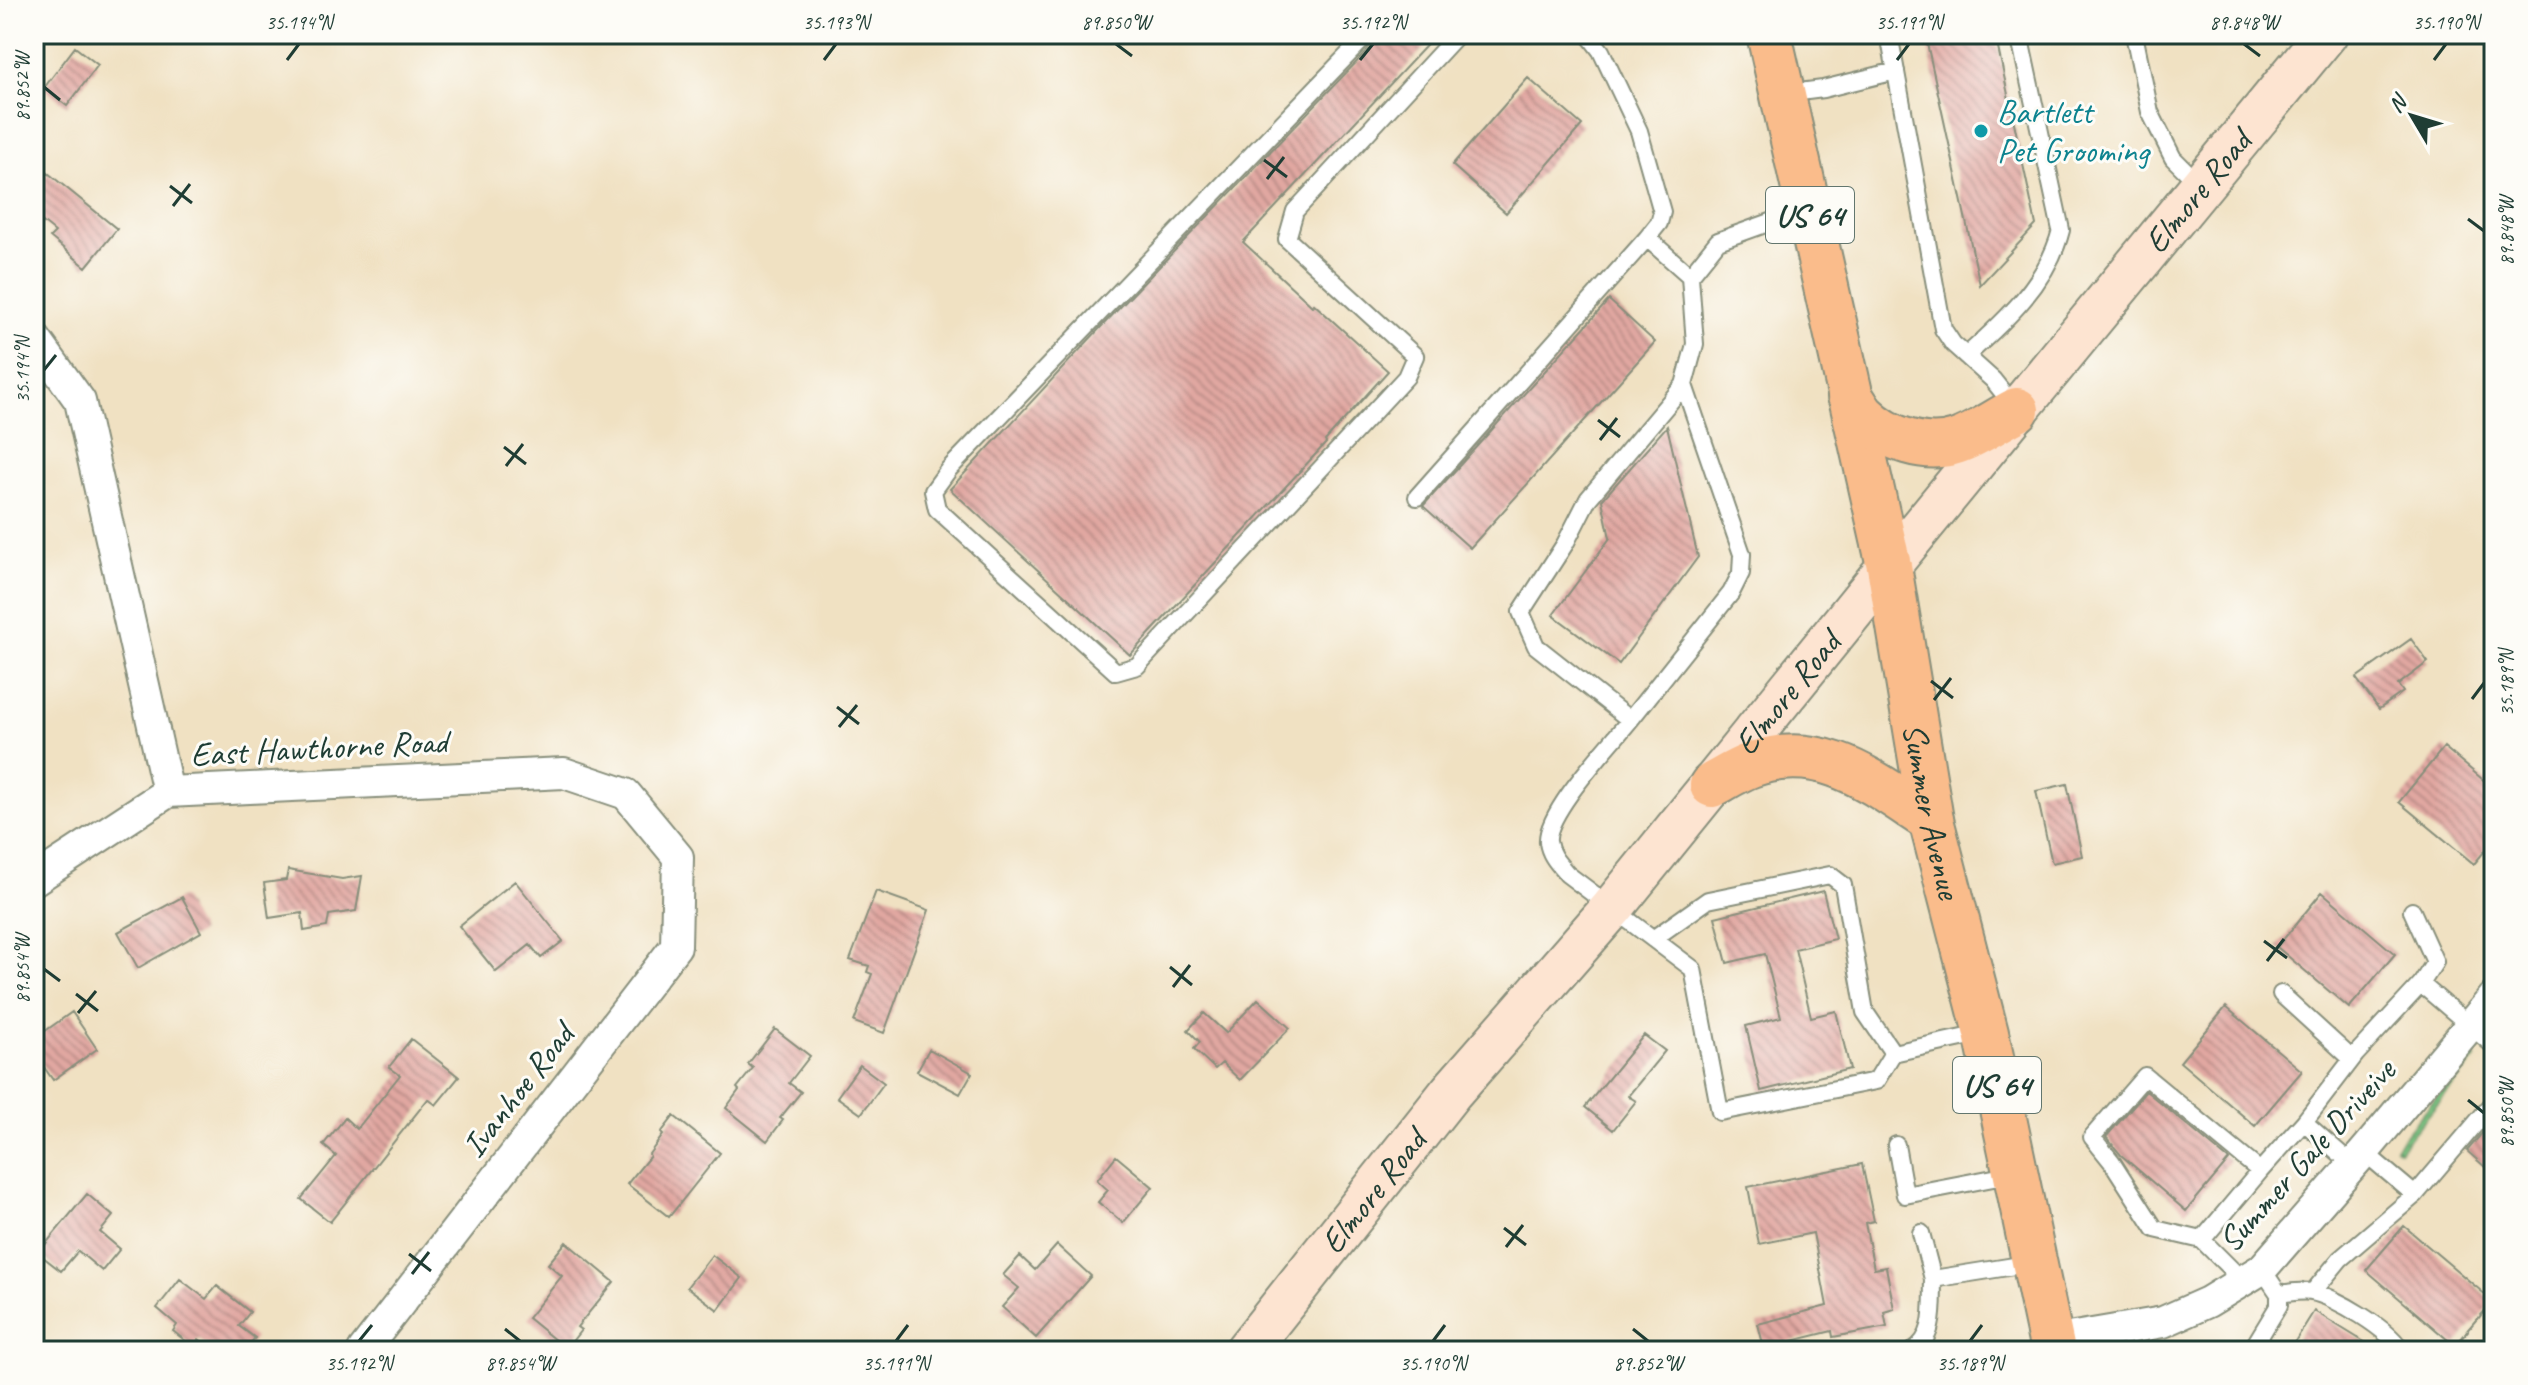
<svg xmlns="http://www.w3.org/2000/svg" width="2528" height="1385" viewBox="0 0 2528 1385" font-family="Caveat,sans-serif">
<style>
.green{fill:#86ce89;stroke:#52865e;stroke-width:2}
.building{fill:url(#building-back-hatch)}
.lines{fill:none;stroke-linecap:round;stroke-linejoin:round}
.lane-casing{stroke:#888f7b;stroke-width:20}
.street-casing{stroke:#888f7b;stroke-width:34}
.secondary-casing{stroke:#888f7b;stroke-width:46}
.primary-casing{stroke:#888f7b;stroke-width:48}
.lane{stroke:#fff;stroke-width:16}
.street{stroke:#fff;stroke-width:30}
.secondary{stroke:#fde4d1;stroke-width:42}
.primary{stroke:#fabc8b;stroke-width:44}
.ticks{fill:none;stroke:#1f3d34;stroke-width:3}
.culture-dot{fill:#0f9aa8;stroke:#fdfcf7;stroke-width:3}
.labels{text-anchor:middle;stroke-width:6;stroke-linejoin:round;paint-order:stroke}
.shield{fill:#fdfcf7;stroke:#62766e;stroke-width:2}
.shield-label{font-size:32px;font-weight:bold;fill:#1f3d34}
.culture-label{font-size:34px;fill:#0d838f;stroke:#fdfcf7;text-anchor:start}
.street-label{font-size:34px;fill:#1f3d34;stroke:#fdfcf7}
.neatline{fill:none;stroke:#1f3d34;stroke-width:3}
.ticks-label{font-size:20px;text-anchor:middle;fill:#1f3d34}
</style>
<defs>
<pattern id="building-back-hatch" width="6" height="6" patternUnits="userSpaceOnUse" patternTransform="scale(2)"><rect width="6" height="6" fill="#e1a7a1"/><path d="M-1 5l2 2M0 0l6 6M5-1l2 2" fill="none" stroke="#b68984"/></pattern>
</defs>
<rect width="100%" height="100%" fill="#fdfcf7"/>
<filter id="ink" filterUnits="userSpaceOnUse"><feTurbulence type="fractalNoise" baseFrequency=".0125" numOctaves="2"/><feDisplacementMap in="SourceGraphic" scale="16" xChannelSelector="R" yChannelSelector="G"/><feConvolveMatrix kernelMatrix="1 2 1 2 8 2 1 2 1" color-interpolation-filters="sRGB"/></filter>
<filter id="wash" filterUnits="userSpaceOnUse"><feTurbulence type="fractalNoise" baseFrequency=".006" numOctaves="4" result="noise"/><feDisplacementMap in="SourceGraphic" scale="32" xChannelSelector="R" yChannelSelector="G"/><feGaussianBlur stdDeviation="1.8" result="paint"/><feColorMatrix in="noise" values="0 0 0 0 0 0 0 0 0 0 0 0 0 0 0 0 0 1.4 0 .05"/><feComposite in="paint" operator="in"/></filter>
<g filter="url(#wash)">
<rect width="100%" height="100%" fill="#f0e1c2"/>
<!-- green -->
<path class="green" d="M2472 1055 2476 1058 2399 1150 2395 1147Z"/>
<g id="blocks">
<!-- building -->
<path class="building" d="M1379 34H1437L1243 242 1312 306 1314 304 1388 371 1325 441 1326 443 1130 655 950 489 1101 327 1376 42Z
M1925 34H1995L2036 225 1980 285Z
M75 47 98 65 67 106 44 88Z
M1528 78 1582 125 1506 213 1452 165Z
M48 173 117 229 86 267 50 237 55 232 34 215V190Z
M1609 300 1655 342 1470 548 1423 506Z
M1667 426 1698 557 1619 664 1553 615 1610 538 1602 500Z
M2411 639 2428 662 2398 685 2403 692 2379 709 2356 678Z
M2444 747 2494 789V840L2474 864 2399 802Z
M2067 784 2082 856 2052 863 2036 791Z
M288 870 342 879 362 876 356 911 329 915 327 927 304 931 302 913 269 918 264 883 286 880Z
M515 881 563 941 541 958 530 945 496 972 459 926Z
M876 891 929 910 884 1033 854 1022 872 974 867 972 869 966 850 960Z
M1823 891 1835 939 1795 949 1811 1017 1836 1011 1850 1069 1761 1091 1746 1026 1781 1017 1765 954 1727 963 1715 917Z
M2322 892 2395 954 2349 1008 2277 947Z
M182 897 201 932 138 968 118 932Z
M1258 999 1290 1028 1240 1080 1222 1063 1215 1069 1194 1049 1200 1042 1188 1030 1204 1013 1226 1033Z
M2226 1007 2302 1071 2255 1126 2180 1062Z
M72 1012 97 1049 53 1080 34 1053V1039Z
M775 1029 810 1056 789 1083 801 1092 780 1118 783 1120 767 1141 726 1108 739 1090 737 1088 753 1068 748 1064Z
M1644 1035 1665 1051 1628 1096 1636 1101 1613 1130 1585 1107Z
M411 1039 459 1077 436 1105 428 1099 330 1222 301 1199 336 1156 323 1145 345 1118 357 1129 400 1075 389 1067Z
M929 1049 972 1073 960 1094 917 1071Z
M860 1065 884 1083 861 1114 837 1097Z
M2146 1091 2229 1160 2186 1211 2121 1155 2106 1137Z
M674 1116 720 1153 669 1217 627 1184 650 1156 649 1154 663 1135 661 1133Z
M2494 1119V1175L2467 1151Z
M1116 1156 1153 1187 1123 1223 1098 1202 1108 1190 1097 1180Z
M1862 1164 1874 1221 1865 1223 1874 1269 1886 1267 1894 1309 1884 1312 1887 1327 1833 1337 1832 1331 1764 1348 1758 1324 1827 1306 1813 1233 1759 1244 1748 1187Z
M87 1194 113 1216 100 1232 120 1249 102 1271 78 1251 61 1271 38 1253Z
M2404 1226 2493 1301 2455 1346 2366 1270Z
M566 1242 614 1282 577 1327 581 1330 566 1349 528 1318 562 1276 548 1264Z
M1057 1245 1091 1276 1036 1338 1002 1307 1019 1288 1003 1275 1020 1256 1035 1270Z
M712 1255 742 1278 718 1310 687 1287Z
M180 1279 206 1299 217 1286 250 1312 239 1326 255 1338 244 1351H214L199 1339 192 1346 173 1331 177 1325 157 1308Z
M2314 1311 2379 1351H2289Z"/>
</g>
</g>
<g filter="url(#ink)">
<use href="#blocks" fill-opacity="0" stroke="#888f7b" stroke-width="2"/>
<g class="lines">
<defs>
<path id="lane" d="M1368 34 949 469 933 491 937 509 1116 672 1137 666 1406 377 1415 356 1287 239 1295 211 1458 34
M1588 34 1601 51 1639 131 1662 212 1659 223 1647 238
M1889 34 1943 329 1953 344 1993 380 2016 409
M2134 34 2150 112 2173 158 2200 185
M1784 94 1823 89 1896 71
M1807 209 1718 241 1690 276 1695 344 1684 385 1588 499 1565 544 1521 612 1536 646 1630 720C1610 745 1545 813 1548 842 1550 856 1559 864 1567 874L1693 969 1720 1112 1876 1081 1893 1053 1985 1033
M1966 356C2005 321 2048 282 2061 230L2020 39
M1417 497 1647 238 1690 276
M1630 720 1731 593 1741 573 1742 554 1684 385
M2412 911 2435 962 2421 984
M1653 939 1708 900 1830 875 1843 885 1865 1012 1893 1053
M2281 994 2352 1059
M2304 1122 2356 1054 2421 984 2494 1046
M1896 1145 1905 1195 2014 1174
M2364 1152 2415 1195
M2260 1171 2304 1122 2353 1165
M1921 1233 1933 1279
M2202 1240 2260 1171 2145 1076 2092 1137 2112 1162 2155 1229 2202 1240 2243 1281
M2313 1292 2340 1259 2415 1195 2494 1102
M2279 1294C2289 1293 2301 1290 2311 1292 2331 1294 2394 1332 2401 1351
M1912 1351C1937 1337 1932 1304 1933 1279L2033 1263
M2251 1351 2279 1305V1294L2262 1269"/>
<path id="street" d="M34 337 80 401 168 792
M168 792 564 773 626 794 678 857 676 946 363 1351
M34 880 168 792
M2051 1341 2163 1322 2208 1302 2262 1269 2364 1152 2494 997"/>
<g id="secondary">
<path id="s1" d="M1246 1351 1451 1092 1612 908 1889 566 2326 34"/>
</g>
<g id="primary">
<path id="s2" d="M1769 34 1889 566 1931 820 1986 1033 2053 1351"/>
<path d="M1850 396C1855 402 1859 411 1864 416 1887 439 1926 452 1956 442 1977 435 1997 420 2017 410"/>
<path d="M1712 785C1725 778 1737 770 1751 765 1823 739 1873 783 1931 820"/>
</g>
</defs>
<!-- lane casing -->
<use href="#lane" class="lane-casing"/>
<!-- street casing -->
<use href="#street" class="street-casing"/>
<!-- secondary casing -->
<use href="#secondary" class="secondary-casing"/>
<!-- primary casing -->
<use href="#primary" class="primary-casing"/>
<!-- lane -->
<use href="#lane" class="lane"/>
<!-- street -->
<use href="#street" class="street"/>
<!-- secondary -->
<use href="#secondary" class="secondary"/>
<!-- primary -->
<use href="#primary" class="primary"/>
</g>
</g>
<!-- ticks -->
<path class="ticks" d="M1116 44 1132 56M2244 44 2260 56M287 60 299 44M824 60 836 44M1360 60 1373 44M1897 60 1909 44M2434 60 2446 44M44 87 60 100M1264 160 1287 177M1267 179 1284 157M170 186 192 203M173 206 190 184M2468 219 2484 231M44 370 56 355M1598 420 1620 437M1600 440 1617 418M504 447 526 464M506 466 523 444M1931 681 1953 698M2472 699 2484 683M1934 700 1951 678M837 707 859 724M839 727 857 705M2264 941 2287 958M2267 961 2284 939M1170 967 1192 985M44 969 60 981M1173 987 1190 965M76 994 98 1011M78 1013 96 991M2468 1100 2484 1113M1504 1228 1526 1245M1506 1247 1523 1225M409 1254 431 1271M412 1274 429 1252M505 1329 520 1341M1633 1329 1648 1341M359 1341 372 1325M896 1341 908 1325M1433 1341 1445 1325M1970 1341 1982 1325"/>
<!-- markers -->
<circle class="culture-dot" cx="1981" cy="131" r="8"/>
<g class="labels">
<!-- shield labels -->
<g class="shield">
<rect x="1766" y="187" width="88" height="56" rx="6"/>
<rect x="1953" y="1057" width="88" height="56" rx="6"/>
</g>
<g class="shield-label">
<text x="1810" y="226">US 64</text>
<text x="1997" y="1096">US 64</text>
</g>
<!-- culture labels -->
<g class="culture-label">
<text x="1997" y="123">Bartlett<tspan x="1997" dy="39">Pet Grooming</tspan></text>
</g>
<!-- street labels -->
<g class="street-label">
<text dy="12" stroke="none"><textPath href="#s1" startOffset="1500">Elmore Road</textPath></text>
<text dy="12" stroke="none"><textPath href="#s1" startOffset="852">Elmore Road</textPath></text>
<text transform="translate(319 747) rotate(-3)" y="12">East Hawthorne Road</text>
<text dy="12" stroke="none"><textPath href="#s2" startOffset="794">Summer Avenue</textPath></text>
<text transform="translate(517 1090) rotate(-52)" y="12">Ivanhoe Road</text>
<text transform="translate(2306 1155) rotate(-48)" y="12">Summer Gale Driveive</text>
<text dy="12" stroke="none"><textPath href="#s1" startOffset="204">Elmore Road</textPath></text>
</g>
</g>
<!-- margin -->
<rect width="2528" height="1385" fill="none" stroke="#fdfcf7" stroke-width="88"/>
<!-- north arrow -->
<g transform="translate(2412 116) rotate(308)" stroke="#fdfcf7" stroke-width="6" paint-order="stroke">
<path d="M0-6L14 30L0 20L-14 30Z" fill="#1f3d34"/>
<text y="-12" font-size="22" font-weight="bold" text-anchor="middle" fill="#1f3d34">N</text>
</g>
<rect x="44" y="44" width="2440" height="1297" class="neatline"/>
<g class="ticks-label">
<text x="299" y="29">35.194°N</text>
<text x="836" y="29">35.193°N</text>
<text x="1116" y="29">89.850°W</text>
<text x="1373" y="29">35.192°N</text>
<text x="1909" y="29">35.191°N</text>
<text x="2244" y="29">89.848°W</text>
<text x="2446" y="29">35.190°N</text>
<text transform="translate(22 87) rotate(-90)" y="7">89.852°W</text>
<text transform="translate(2506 231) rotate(-90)" y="7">89.848°W</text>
<text transform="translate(22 370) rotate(-90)" y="7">35.194°N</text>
<text transform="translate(2506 683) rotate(-90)" y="7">35.189°N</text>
<text transform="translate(22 969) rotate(-90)" y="7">89.854°W</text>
<text transform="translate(2506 1113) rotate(-90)" y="7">89.850°W</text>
<text x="359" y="1370">35.192°N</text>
<text x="520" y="1370">89.854°W</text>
<text x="896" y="1370">35.191°N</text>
<text x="1433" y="1370">35.190°N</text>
<text x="1648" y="1370">89.852°W</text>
<text x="1970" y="1370">35.189°N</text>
</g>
</svg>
